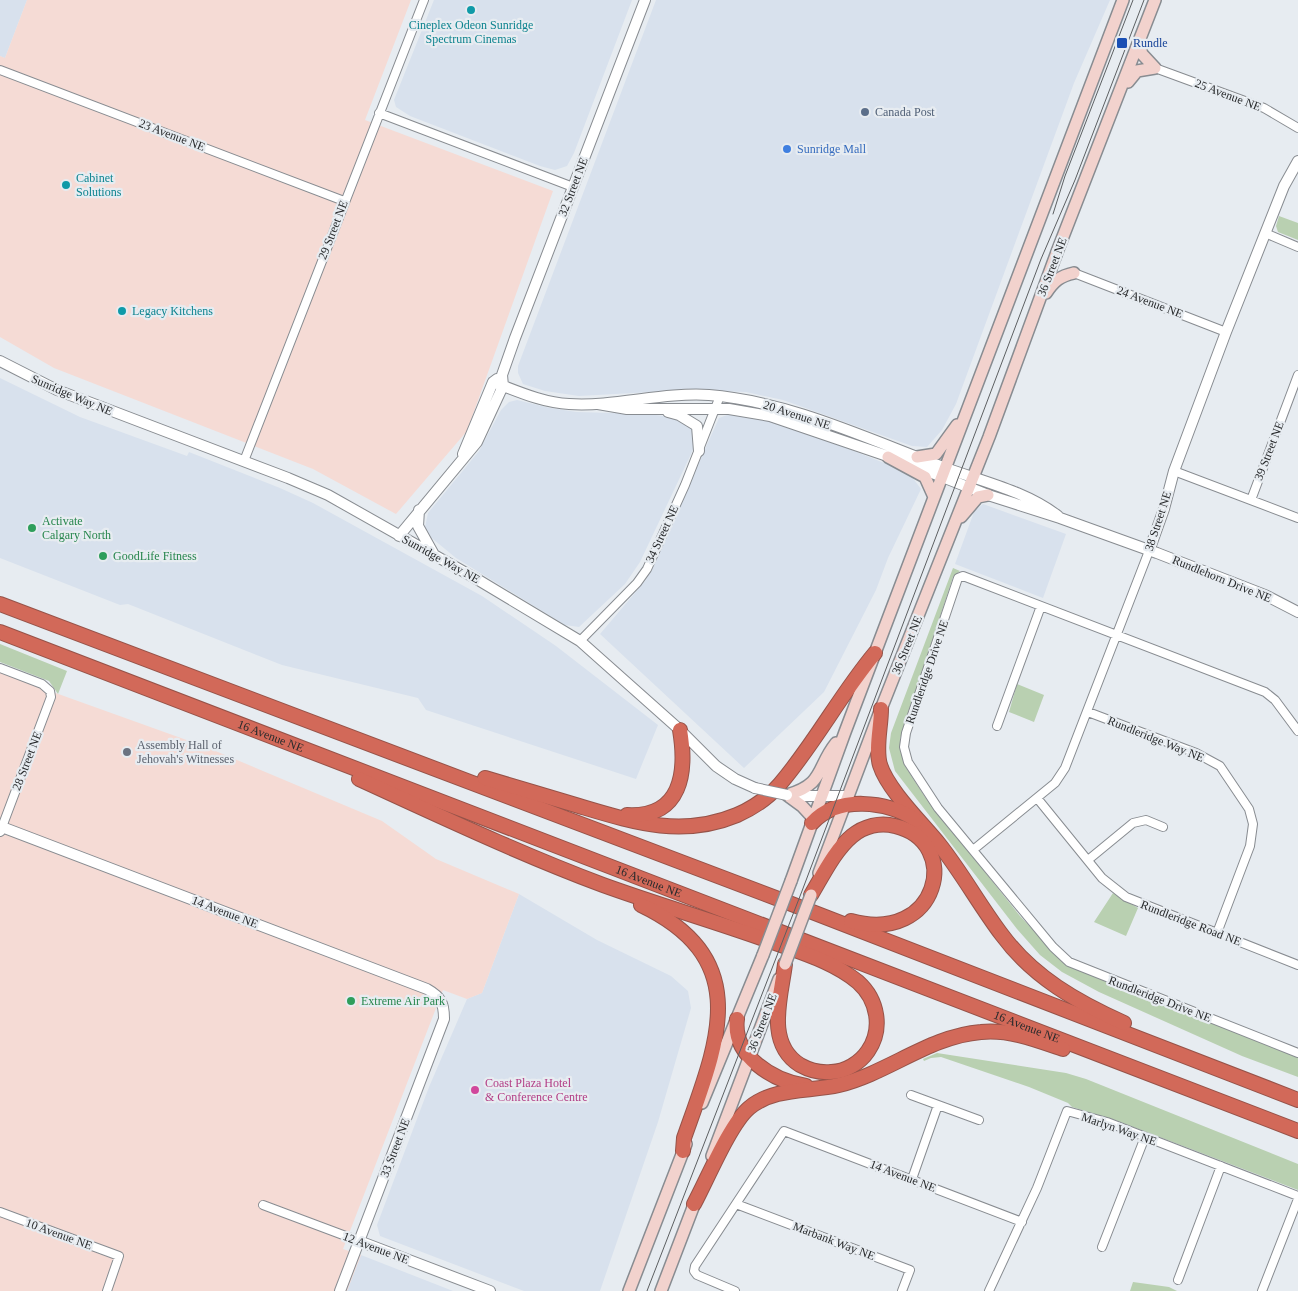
<svg xmlns="http://www.w3.org/2000/svg" width="1298" height="1291" viewBox="0 0 1298 1291" font-family="Georgia,serif">
<style>
.built{fill:#d8e1ed}
.industrial{fill:#f5dbd5}
.green{fill:#b9d0b1}
.lines{fill:none;stroke-linecap:round;stroke-linejoin:round}
.minor-casing{stroke:#888c91;stroke-width:10}
.tertiary-casing{stroke:#888c91;stroke-width:12}
.secondary-casing{stroke:#888c91;stroke-width:14}
.motorway-casing{stroke:#965349;stroke-width:16}
.minor{stroke:#fff;stroke-width:8}
.tertiary{stroke:#fff;stroke-width:10}
.secondary{stroke:#f2d2cd;stroke-width:11}
.motorway{stroke:#d26959;stroke-width:14}
.tram{stroke:#5c5f61;stroke-width:1}
.tertiary-bridge-casing{stroke:#888c91;stroke-width:12;stroke-linecap:butt}
.secondary-bridge-casing{stroke:#888c91;stroke-width:14;stroke-linecap:butt}
.tertiary-bridge{stroke:#fff;stroke-width:10}
.secondary-bridge{stroke:#f2d2cd;stroke-width:11}
.culture-dot{fill:#0f9aa8;stroke:#e7ecf1;stroke-width:2}
.transit-dot{fill:#1a4fb4;stroke:#e7ecf1;stroke-width:2}
.service-dot{fill:#5c6f8a;stroke:#e7ecf1;stroke-width:2}
.shop-dot{fill:#3f7fe0;stroke:#e7ecf1;stroke-width:2}
.leisure-dot{fill:#2e9e5b;stroke:#e7ecf1;stroke-width:2}
.worship-dot{fill:#6b7280;stroke:#e7ecf1;stroke-width:2}
.hotel-dot{fill:#d1479c;stroke:#e7ecf1;stroke-width:2}
.labels{text-anchor:middle;stroke-width:4.5;stroke-linejoin:round;paint-order:stroke}
.culture-label{font-size:12px;fill:#0d838f;stroke:#e7ecf1;text-anchor:start}
.transit-label{font-size:12px;fill:#164399;stroke:#e7ecf1;text-anchor:start}
.street-label{font-size:12px;fill:#282a2c;stroke:#e7ecf1}
.service-label{font-size:12px;fill:#4e5e75;stroke:#e7ecf1;text-anchor:start}
.shop-label{font-size:12px;fill:#366cbe;stroke:#e7ecf1;text-anchor:start}
.leisure-label{font-size:12px;fill:#27864d;stroke:#e7ecf1;text-anchor:start}
.worship-label{font-size:12px;fill:#5b616d;stroke:#e7ecf1;text-anchor:start}
.hotel-label{font-size:12px;fill:#b23c85;stroke:#e7ecf1;text-anchor:start}
</style>
<rect width="100%" height="100%" fill="#e7ecf1"/>
<!-- built -->
<path class="built" d="M0 0H27L5 58 0 56Z
M434 0H632L574 153 567 166 555 170 540 166 410 116 396 107 394 100Z
M656 0H1110L1074 83 956 404 942 430 927 447 912 446 783 400 746 392 688 390 579 396 545 391 523 384 518 373V366Z
M0 378 80 417 187 456 189 452 280 488 313 503 482 596 556 646 658 725 636 779 426 710 418 698 282 665 128 604 120 605 0 558Z
M517 400 550 408 577 412 648 414 679 418 695 428V444L691 454 640 562 625 584 579 627 565 625 456 558 428 535 425 527 428 513 479 451 501 410 509 402Z
M730 414 755 416 834 443 909 473 921 489 888 558 876 590 824 692 744 768 600 634 646 580 719 418Z
M983 504 1066 534 1043 598 955 564 974 512Z
M519 894 597 940 671 976 688 991 691 1008 658 1122 600 1291H524L380 1236 377 1225 429 1087 467 999 482 993Z
M361 1255 453 1291H347Z"/>
<!-- industrial -->
<path class="industrial" d="M27 0H411L365 120 553 191 467 431 396 514 313 469 54 368 0 337V56L5 58Z
M0 668 50 691 206 747 382 821 436 859 519 894 482 993 467 999 443 990 343 1249 361 1255 347 1291H0Z"/>
<!-- green -->
<path class="green" d="M1279 216 1298 223V240L1278 232 1276 226Z
M953 568 960 571 953 577 900 739 905 766 925 797 1020 916 1066 965 1298 1056V1077L1242 1056 1099 992 1062 972 1040 955 1017 929 895 771 889 748 891 733Z
M0 644 67 671 58 694 49 681 0 662Z
M1017 684 1044 695 1034 722 1009 712Z
M1113 893 1138 908 1126 936 1094 922Z
M937 1053 1066 1073 1086 1079 1298 1164V1190L1115 1120 1072 1107 1068 1103 1029 1087 941 1057 931 1058 924 1061 923 1059Z
M1133 1282 1169 1287 1177 1291H1130Z"/>
<g class="lines">
<defs>
<path id="minor" d="M1155 68 1264 108 1298 128
M0 70 344 201
M379 113 573 187
M1265 233 1298 247
M1074 273 1226 332
M244 461 424 0
M1174 471 1298 518
M1251 500 1298 375
M580 641 637 583 647 569 685 485 720 396
M0 668 42 684 50 691 51 697 2 827 0 826
M1088 712 1196 753 1220 766 1249 809 1253 824 1250 846 1217 933
M997 726 1041 606
M1298 731 1275 700 1265 692 963 576 958 578 906 733 904 747 908 762 938 808 1053 947 1069 962 1298 1053
M1037 798 1102 878 1126 897 1298 965
M973 850 1055 783 1065 768 1149 551
M1088 860 1133 823 1146 820 1163 827
M911 1095 979 1120
M912 1179 938 1105
M736 1204 910 1270 902 1291
M263 1205 359 1241
M0 1212 119 1256 107 1291
M1102 1247 1145 1137
M1178 1280 1221 1166
M735 1291 697 1275 694 1271 695 1266 784 1131 1022 1222
M989 1291 1037 1188 1067 1111 1107 1122 1298 1196
M1262 1291 1298 1199"/>
<path id="tertiary" d="M0 361 57 390 288 478 328 495 475 578 580 641 680 730 716 766 735 779 755 788
M493 382C517 391 543 403 569 404 615 407 662 392 709 395 788 401 868 439 943 467 981 481 1026 491 1058 516
M598 404 627 409H729L770 416 902 461 988 495 1060 518 1157 553 1265 595 1298 612
M668 412 679 415 697 426 699 451
M463 454 493 382 497 379
M419 510 418 526 433 553
M399 536 477 442 503 386 502 375 515 338 645 0
M1149 551 1164 509 1174 471 1226 332 1284 186 1298 161
M789 796H848
M0 831 2 827 427 989C441 997 444 1003 444 1019L340 1291
M359 1241 490 1291"/>
<path id="secondary" d="M1139 44 1142 54 1155 68
M1128 82 1137 71 1155 68
M1046 293C1054 281 1060 276 1074 273
M888 457 925 477 934 497
M917 457 936 454 957 425
M961 517 978 497 988 495
M787 795C825 784 816 768 836 743
M787 795 802 806 814 819
M819 873 881 709 989 437 1057 252 1155 0
M791 881 845 732 1123 0
M702 1103 763 955
M712 1156 779 979
M629 1291 686 1144
M661 1291 697 1197"/>
<g id="motorway">
<path d="M0 604 789 903 1298 1100"/>
<path id="s1" d="M0 632 1298 1131"/>
<path d="M881 709C881 727 875 748 880 765 888 790 922 823 939 844 962 873 980 906 1002 935 1033 977 1077 1002 1124 1023"/>
<path d="M485 778C516 787 548 797 579 806 633 822 682 838 737 815 753 808 768 798 780 784 815 743 840 695 875 653"/>
<path d="M359 779C440 816 520 854 603 885 661 906 721 923 778 944 806 954 835 963 858 982 878 1000 883 1029 868 1051 860 1063 845 1072 831 1072 820 1073 809 1070 800 1065 765 1043 781 997 785 964"/>
<path d="M627 815C682 818 687 772 680 730"/>
<path d="M812 823C838 795 887 801 916 820"/>
<path d="M811 895C823 875 835 850 852 836 864 826 880 822 895 826 963 842 939 945 851 921"/>
<path d="M641 905C756 960 717 1044 684 1138L683 1151"/>
<path d="M737 1019C732 1056 773 1081 806 1086"/>
<path d="M694 1204C707 1180 730 1124 749 1108 774 1087 809 1092 839 1085 888 1073 930 1036 981 1032 1009 1029 1037 1040 1063 1049"/>
</g>
</defs>
<!-- minor casing -->
<use href="#minor" class="minor-casing"/>
<!-- tertiary casing -->
<use href="#tertiary" class="tertiary-casing"/>
<!-- secondary casing -->
<use href="#secondary" class="secondary-casing"/>
<!-- motorway casing -->
<use href="#motorway" class="motorway-casing"/>
<!-- minor -->
<use href="#minor" class="minor"/>
<!-- tertiary -->
<use href="#tertiary" class="tertiary"/>
<!-- secondary -->
<use href="#secondary" class="secondary"/>
<!-- motorway -->
<use href="#motorway" class="motorway"/>
<!-- tram -->
<path class="tram" d="M1053 214 1065 176 1133 0
M647 1291 802 891 1041 259 1075 180 1144 0"/>
<defs>
<path id="tertiary-bridge" d="M755 788 787 795"/>
<path id="secondary-bridge" d="M763 955 791 881
M785 964 811 895"/>
</defs>
<!-- tertiary-bridge casing -->
<use href="#tertiary-bridge" class="tertiary-bridge-casing"/>
<!-- secondary-bridge casing -->
<use href="#secondary-bridge" class="secondary-bridge-casing"/>
<!-- tertiary-bridge -->
<use href="#tertiary-bridge" class="tertiary-bridge"/>
<!-- secondary-bridge -->
<use href="#secondary-bridge" class="secondary-bridge"/>
</g>
<!-- markers -->
<g class="culture-dot">
<circle cx="471" cy="10" r="5"/>
<circle cx="66" cy="185" r="5"/>
<circle cx="122" cy="311" r="5"/>
</g>
<rect class="transit-dot" x="1116" y="37" width="12" height="12" rx="2.5"/>
<circle class="service-dot" cx="865" cy="112" r="5"/>
<circle class="shop-dot" cx="787" cy="149" r="5"/>
<g class="leisure-dot">
<circle cx="32" cy="528" r="5"/>
<circle cx="103" cy="556" r="5"/>
<circle cx="351" cy="1001" r="5"/>
</g>
<circle class="worship-dot" cx="127" cy="752" r="5"/>
<circle class="hotel-dot" cx="475" cy="1090" r="5"/>
<g class="labels">
<!-- culture labels -->
<g class="culture-label">
<text x="471" y="29" text-anchor="middle">Cineplex Odeon Sunridge<tspan x="471" dy="14">Spectrum Cinemas</tspan></text>
<text x="76" y="182">Cabinet<tspan x="76" dy="14">Solutions</tspan></text>
<text x="132" y="315">Legacy Kitchens</text>
</g>
<!-- transit labels -->
<g class="transit-label">
<text x="1133" y="47">Rundle</text>
</g>
<!-- street labels -->
<g class="street-label">
<text transform="translate(1228 95) rotate(21)" y="4">25 Avenue NE</text>
<text transform="translate(172 135) rotate(21)" y="4">23 Avenue NE</text>
<text transform="translate(573 187) rotate(-69)" y="4">32 Street NE</text>
<text transform="translate(333 230) rotate(-69)" y="4">29 Street NE</text>
<text transform="translate(1052 267) rotate(-69)" y="4">36 Street NE</text>
<text transform="translate(1150 302) rotate(21)" y="4">24 Avenue NE</text>
<text transform="translate(72 395) rotate(23)" y="4">Sunridge Way NE</text>
<text transform="translate(797 415) rotate(18)" y="4">20 Avenue NE</text>
<text transform="translate(1269 451) rotate(-69)" y="4">39 Street NE</text>
<text transform="translate(1158 521) rotate(-72)" y="4">38 Street NE</text>
<text transform="translate(662 534) rotate(-65)" y="4">34 Street NE</text>
<text transform="translate(441 559) rotate(29)" y="4">Sunridge Way NE</text>
<text transform="translate(1222 579) rotate(22)" y="4">Rundlehorn Drive NE</text>
<text transform="translate(907 645) rotate(-68)" y="4">36 Street NE</text>
<text transform="translate(927 672) rotate(-71)" y="4">Rundleridge Drive NE</text>
<text dy="4" stroke="none"><textPath href="#s1" startOffset="290">16 Avenue NE</textPath></text>
<text transform="translate(1156 739) rotate(22)" y="4">Rundleridge Way NE</text>
<text transform="translate(27 761) rotate(-69)" y="4">28 Street NE</text>
<text dy="4" stroke="none"><textPath href="#s1" startOffset="695">16 Avenue NE</textPath></text>
<text transform="translate(225 912) rotate(21)" y="4">14 Avenue NE</text>
<text transform="translate(1191 923) rotate(21)" y="4">Rundleridge Road NE</text>
<text transform="translate(1160 999) rotate(21)" y="4">Rundleridge Drive NE</text>
<text transform="translate(762 1023) rotate(-69)" y="4">36 Street NE</text>
<text dy="4" stroke="none"><textPath href="#s1" startOffset="1100">16 Avenue NE</textPath></text>
<text transform="translate(1119 1129) rotate(19)" y="4">Marlyn Way NE</text>
<text transform="translate(395 1148) rotate(-69)" y="4">33 Street NE</text>
<text transform="translate(903 1176) rotate(21)" y="4">14 Avenue NE</text>
<text transform="translate(59 1234) rotate(20)" y="4">10 Avenue NE</text>
<text transform="translate(834 1241) rotate(21)" y="4">Marbank Way NE</text>
<text transform="translate(376 1248) rotate(21)" y="4">12 Avenue NE</text>
</g>
<!-- service labels -->
<g class="service-label">
<text x="875" y="116">Canada Post</text>
</g>
<!-- shop labels -->
<g class="shop-label">
<text x="797" y="153">Sunridge Mall</text>
</g>
<!-- leisure labels -->
<g class="leisure-label">
<text x="42" y="525">Activate<tspan x="42" dy="14">Calgary North</tspan></text>
<text x="113" y="560">GoodLife Fitness</text>
<text x="361" y="1005">Extreme Air Park</text>
</g>
<!-- worship labels -->
<g class="worship-label">
<text x="137" y="749">Assembly Hall of<tspan x="137" dy="14">Jehovah's Witnesses</tspan></text>
</g>
<!-- hotel labels -->
<g class="hotel-label">
<text x="485" y="1087">Coast Plaza Hotel<tspan x="485" dy="14">&amp; Conference Centre</tspan></text>
</g>
</g>
</svg>
